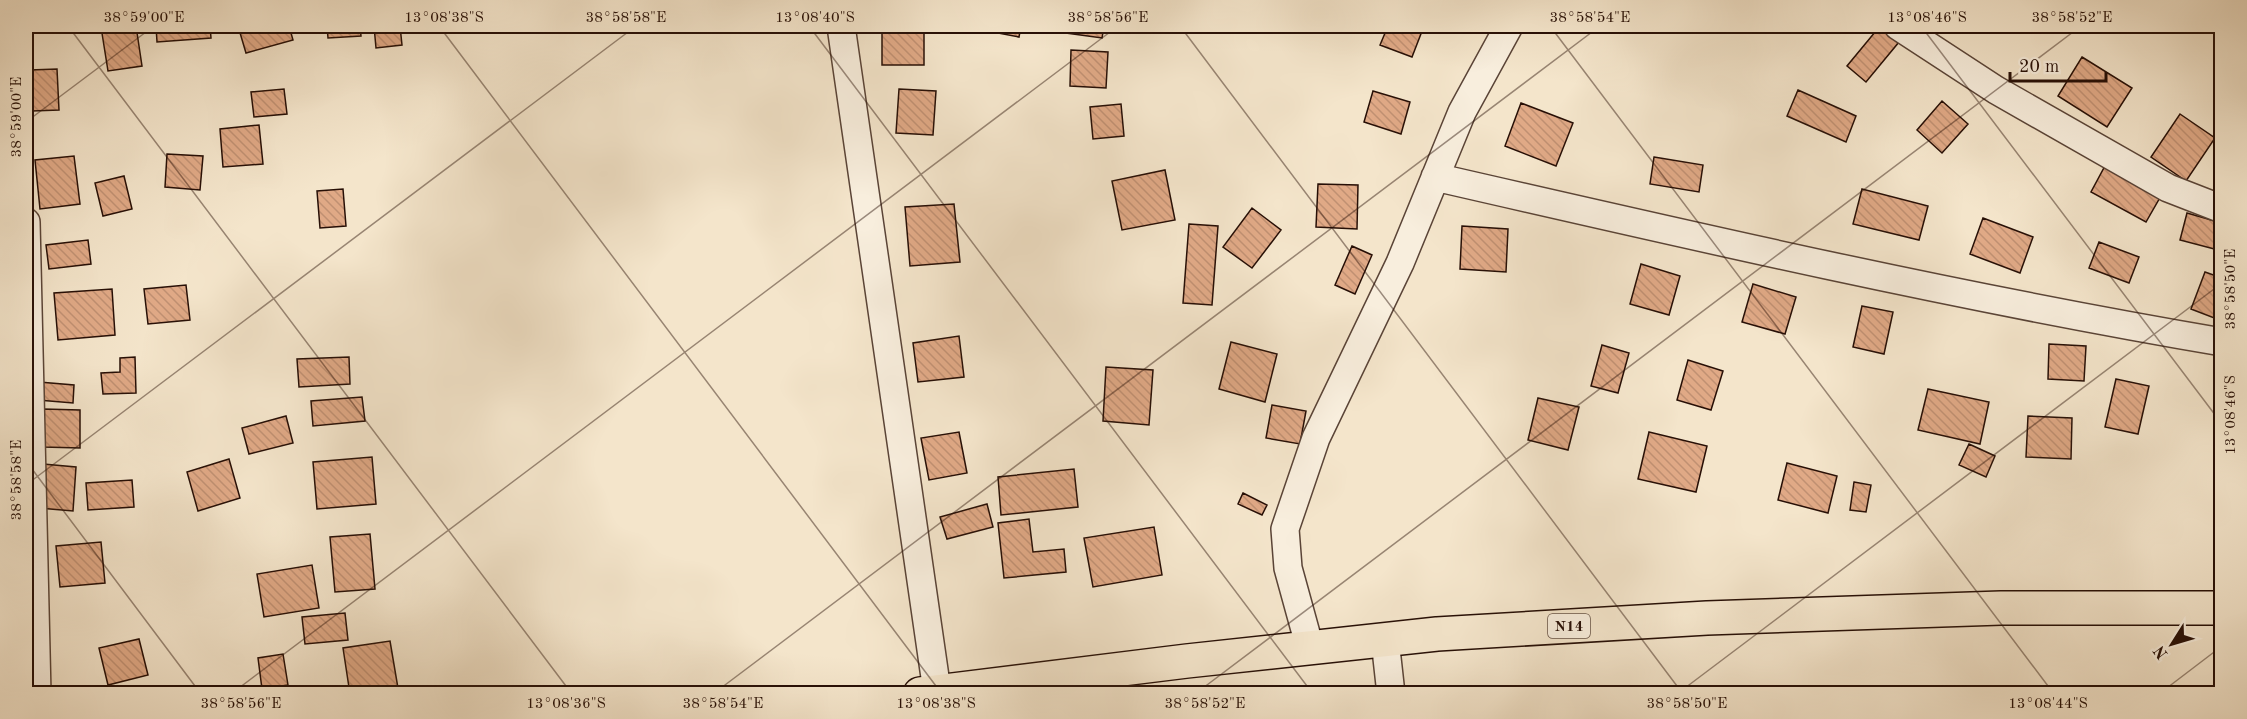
<svg xmlns="http://www.w3.org/2000/svg" width="2247" height="719" viewBox="0 0 2247 719" font-family="'Old Standard TT',serif">
<style>
.building{fill:url(#building-back-hatch);stroke:#270f06;stroke-width:1.5}
.lines{fill:none;stroke-linecap:round;stroke-linejoin:round}
.street-casing{stroke:#5a4437;stroke-width:30}
.primary-casing{stroke:#270f06;stroke-width:36}
.street{stroke:#f8eedd;stroke-width:27}
.primary{stroke:#f4e5cb;stroke-width:33}
.ticks{fill:none;stroke:#270f06;stroke-width:1.5;stroke-opacity:0.45}
.labels{text-anchor:middle;stroke-width:5;stroke-linejoin:round;paint-order:stroke}
.shield{fill:#f8eedd;stroke:#665246;stroke-width:1.5}
.shield-label{font-size:15px;font-weight:bold;fill:#270f06}
.neatline{fill:none;stroke:#270f06;stroke-width:2}
.ticks-label{font-size:15px;text-anchor:middle;fill:#270f06}
</style>
<defs>
<pattern id="building-back-hatch" width="6" height="6" patternUnits="userSpaceOnUse" patternTransform="scale(1.5)"><rect width="6" height="6" fill="#e0a986"/><path d="M-1 5l2 2M0 0l6 6M5-1l2 2" fill="none" stroke="#c09072"/></pattern>
</defs>
<rect width="100%" height="100%" fill="#f4e5cb"/>
<filter id="stains"><feTurbulence type="fractalNoise" baseFrequency=".00333" numOctaves="4"/><feColorMatrix values="0 0 0 0 .2 0 0 0 0 .09 0 0 0 0 .02 0 0 0 .5 -.17"/></filter>
<radialGradient id="worn" r=".72"><stop offset=".6" stop-color="#630" stop-opacity="0"/><stop offset="1" stop-color="#630" stop-opacity=".3"/></radialGradient>
<!-- building -->
<path class="building" d="M109 26H136L142 66 108 71 101 27Z
M156 26H210L211 38 157 42Z
M238 26H289L293 40 246 53Z
M327 26H360L361 36 328 38Z
M374 26H400L402 45 376 48Z
M882 26H924V65H882Z
M988 26H1021L1019 37 987 31Z
M1060 26H1104L1102 38 1059 32Z
M1388 26H1424L1412 57 1380 45Z
M1880 26 1899 42 1866 82 1847 66Z
M1071 50 1108 52 1106 88 1070 86Z
M2082 57 2132 88 2107 127 2058 96Z
M57 69 59 110 32 111 30 70Z
M284 89 287 114 254 117 251 92Z
M899 89 936 91 933 135 896 133Z
M1798 90 1856 116 1846 142 1787 116Z
M1373 91 1410 102 1401 134 1364 122Z
M1942 101 1968 124 1942 153 1917 130Z
M1521 103 1573 123 1556 166 1505 146Z
M1121 104 1124 136 1093 139 1090 107Z
M2180 114 2215 138 2186 181 2151 157Z
M259 125 263 164 223 167 220 129Z
M167 154 203 156 200 190 165 187Z
M74 156 80 204 40 209 35 160Z
M1654 157 1703 165 1699 192 1650 184Z
M2106 164 2162 194 2146 222 2091 192Z
M1165 170 1175 220 1122 230 1112 181Z
M124 176 132 209 103 216 95 183Z
M1318 184 1358 185 1357 229 1316 227Z
M343 189 346 226 320 228 317 191Z
M1862 189 1928 206 1919 240 1853 224Z
M954 204 960 262 910 266 905 207Z
M1252 208 1281 230 1252 268 1223 247Z
M2187 213 2222 223V251L2180 240Z
M1983 218 2033 237 2020 273 1970 254Z
M1189 224 1218 226 1212 305 1183 303Z
M1462 226 1508 229 1506 272 1460 269Z
M88 240 91 264 49 269 46 245Z
M2099 242 2139 257 2129 283 2089 268Z
M1352 246 1372 255 1355 294 1335 285Z
M1641 264 1680 276 1669 315 1630 304Z
M2205 272 2222 278V321L2191 309Z
M1753 284 1796 297 1785 334 1742 322Z
M186 285 190 320 148 324 144 289Z
M112 289 115 335 58 340 54 293Z
M1862 306 1893 312 1884 354 1853 347Z
M959 336 964 377 918 382 913 343Z
M1231 342 1277 354 1265 402 1219 389Z
M2049 344 2086 346 2084 381 2048 379Z
M1602 345 1629 353 1618 393 1591 386Z
M135 357 136 393 103 394 101 373 120 372V358Z
M349 357 350 384 299 387 297 359Z
M1688 360 1723 371 1711 410 1677 400Z
M1106 367 1153 370 1149 425 1103 421Z
M2116 379 2149 386 2138 434 2105 427Z
M39 382 74 385 73 403 38 400Z
M1928 389 1989 402 1980 444 1918 430Z
M362 397 365 421 313 426 311 401Z
M1538 398 1579 407 1568 450 1528 440Z
M1272 405 1306 411 1300 444 1266 438Z
M43 409 80 410V448L43 447Z
M286 416 293 443 249 454 242 428Z
M2028 416 2072 418 2071 459 2026 457Z
M959 432 967 473 929 480 921 438Z
M1649 432 1707 446 1696 492 1638 479Z
M1969 444 1995 456 1986 477 1959 465Z
M372 457 376 504 317 509 313 462Z
M229 459 240 498 198 511 187 472Z
M1787 463 1837 476 1828 513 1778 500Z
M43 464 76 467 73 511 39 508Z
M1074 469 1078 507 1001 515 998 477Z
M132 480 134 507 88 510 86 483Z
M1854 482 1871 485 1866 512 1850 510Z
M1243 493 1267 505 1262 515 1238 504Z
M987 504 993 527 947 539 940 517Z
M1029 519 1033 552 1064 549 1066 572 1004 578 998 523Z
M1154 527 1162 575 1093 587 1084 538Z
M370 534 375 589 335 592 330 537Z
M101 542 105 583 60 587 56 546Z
M312 565 319 608 264 617 257 574Z
M345 613 348 640 305 644 302 617Z
M139 639 148 675 108 685 99 648Z
M390 641 399 694H350L343 648Z
M283 654 288 685 262 689 258 658Z
M2046 687 2048 694H2012Z
M2073 691 2132 692V694H2073Z"/>
<g class="lines">
<defs>
<path id="street" d="M841 26 937 691
M1898 26 1996 90 2168 188 2222 209
M1435 177C1696 237 1957 297 2222 342
M26 222 37 694
M1385 640 1391 694
M1310 648 1288 568 1285 529 1316 438 1400 263 1462 112 1509 26"/>
<path id="primary" d="M920 694 1187 661 1437 634 1707 618 2001 608H2222"/>
</defs>
<!-- street casing -->
<use href="#street" class="street-casing"/>
<!-- primary casing -->
<use href="#primary" class="primary-casing"/>
<!-- street -->
<use href="#street" class="street"/>
<!-- primary -->
<use href="#primary" class="primary"/>
</g>
<!-- ticks -->
<path class="ticks" d="M68 26 572 694M439 26 942 694M809 26 1313 694M1180 26 1683 694M1550 26 2054 694M1921 26 2222 424M26 122 154 26M26 461 201 694M26 485 636 26M231 694 1118 26M713 694 1600 26M1195 694 2081 26M1677 694 2222 283M2159 694 2222 646"/>
<g class="labels">
<!-- shield labels -->
<rect class="shield" x="1548" y="614" width="42" height="24" rx="4.5"/>
<g class="shield-label">
<text x="1569" y="631">N14</text>
</g>
</g>
<!-- margin -->
<rect width="2247" height="719" fill="none" stroke="#f4e5cb" stroke-width="66"/>
<!-- north arrow -->
<g transform="translate(2172 644) rotate(233)" stroke="#f8eedd" stroke-width="4.5" paint-order="stroke">
<path d="M0-4.5L10 22L0 15L-10 22Z" fill="#270f06"/>
<text y="-9" font-size="16" font-weight="bold" text-anchor="middle" fill="#270f06">N</text>
</g>
<!-- scale -->
<path d="M2010 72v9h96v-9" fill="none" stroke="#270f06" stroke-width="3"/>
<text x="2019" y="72" font-size="18" fill="#270f06" stroke="#f8eedd" stroke-width="4.5" paint-order="stroke">20 m</text>
<rect x="33" y="33" width="2181" height="653" class="neatline"/>
<g class="ticks-label">
<text x="144" y="22">38°59'00"E</text>
<text x="444" y="22">13°08'38"S</text>
<text x="626" y="22">38°58'58"E</text>
<text x="815" y="22">13°08'40"S</text>
<text x="1108" y="22">38°58'56"E</text>
<text x="1590" y="22">38°58'54"E</text>
<text x="1927" y="22">13°08'46"S</text>
<text x="2072" y="22">38°58'52"E</text>
<text transform="translate(16 117) rotate(-90)" y="5">38°59'00"E</text>
<text transform="translate(2230 289) rotate(-90)" y="5">38°58'50"E</text>
<text transform="translate(2230 415) rotate(-90)" y="5">13°08'46"S</text>
<text transform="translate(16 480) rotate(-90)" y="5">38°58'58"E</text>
<text x="241" y="708">38°58'56"E</text>
<text x="566" y="708">13°08'36"S</text>
<text x="723" y="708">38°58'54"E</text>
<text x="936" y="708">13°08'38"S</text>
<text x="1205" y="708">38°58'52"E</text>
<text x="1687" y="708">38°58'50"E</text>
<text x="2048" y="708">13°08'44"S</text>
</g>
<rect width="100%" height="100%" filter="url(#stains)"/>
<rect width="100%" height="100%" fill="url(#worn)"/>
</svg>
